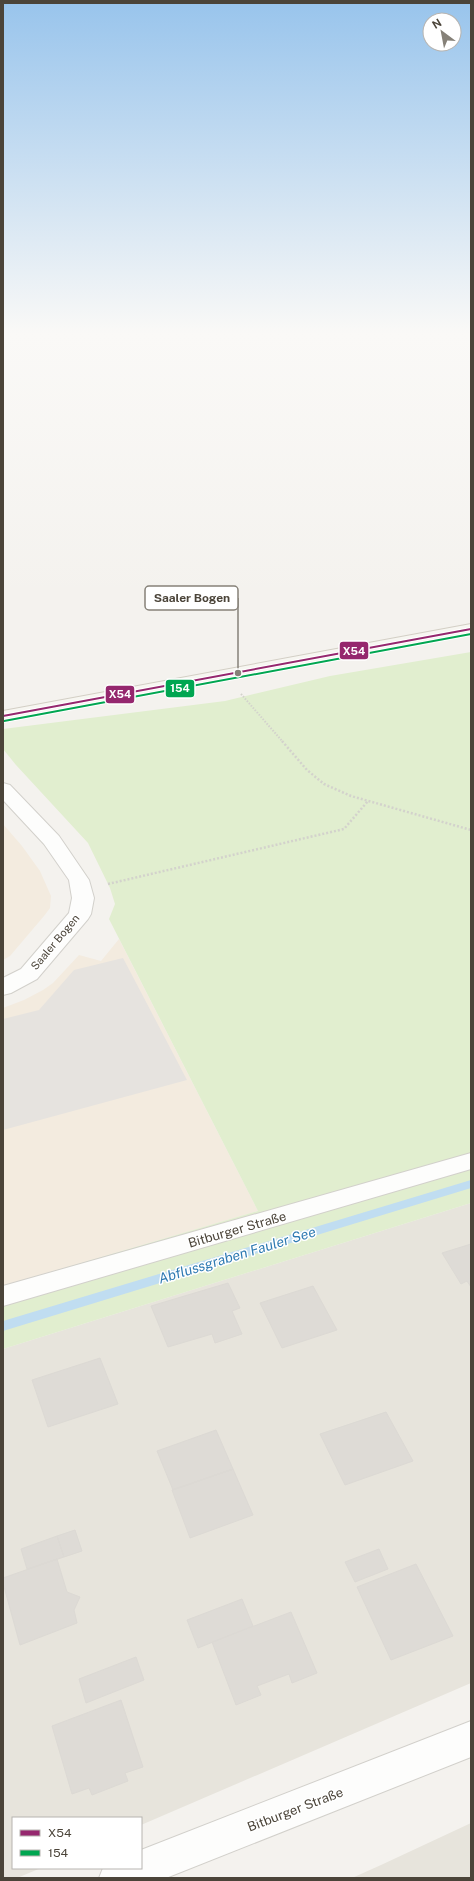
<svg xmlns="http://www.w3.org/2000/svg" width="474" height="1881" viewBox="0 0 474 1881" font-family="'Public Sans',sans-serif">
<style>
.residential{fill:#e7e4dc}
.commercial{fill:#f3ebdf}
.green{fill:#e1eecf}
.parking{fill:#e6e3df}
.lines{fill:none;stroke-linecap:round;stroke-linejoin:round}
.stream{fill:#c0ddf1;fill-rule:evenodd}
.building{fill:#dedbd6;stroke:#dcd9d4}
.service-casing{stroke:#d2d0cb;stroke-width:2}
.minor-casing{stroke:#d2d0cb;stroke-width:2}
.secondary-casing{stroke:#d3cfc5;stroke-width:2}
.path-far1{stroke:#d3d2cc;stroke-width:2;stroke-dasharray:1.5 1.5;stroke-linecap:butt}
.path{stroke:#d3d2cc;stroke-width:2.5;stroke-dasharray:2 2;stroke-linecap:butt}
.service{fill:#fdfdfc;fill-rule:evenodd}
.minor{fill:#fdfdfc;fill-rule:evenodd}
.secondary{fill:#f7f6f1;fill-rule:evenodd}
.bus-1-casing{stroke:#fff;stroke-width:4}
.bus-2-casing{stroke:#fff;stroke-width:4}
.bus-1{stroke:#95276e;stroke-width:2}
.bus-2{stroke:#00a651;stroke-width:2}
.labels{text-anchor:middle;stroke-width:3;stroke-linejoin:round;paint-order:stroke}
.street-label{font-size:11px;fill:#4b4439;stroke:#fff}
.near-street-label{font-size:13px;fill:#4b4439;stroke:#fff}
.near-water-label{font-size:14px;font-style:italic;fill:#2e7ab2;stroke:#fff}
.leader{fill:none;stroke:#868178;stroke-width:1.5}
.callout-dot{fill:#868178;stroke:#fff;stroke-width:1.5}
.callout{fill:#fff;stroke:#868178;stroke-width:1.5}
.callout-label{font-size:12px;text-anchor:middle;font-weight:bold;fill:#4b4439}
.line-badge{stroke:#fff;stroke-width:1.5}
.badge-label{font-size:11px;text-anchor:middle;font-weight:bold;fill:#fff}
</style>
<rect width="100%" height="100%" fill="#f4f2ee"/>
<!-- residential -->
<path class="residential" d="M471 1203V1683L141 1825V1818H13V1868H41L17 1878H3V1349Z
M471 1823V1878H352L381 1865Z"/>
<!-- commercial -->
<path class="commercial" d="M3 824 22 846 40 871 51 896 50 908 44 916 10 956 3 960Z
M119 939 258 1211 3 1286V1008L24 1000 43 990 53 983 79 955 101 961Z"/>
<!-- green -->
<path class="green" d="M471 652V1203L3 1349V1286L258 1211 109 919 115 904 110 888 88 843 16 765 3 749V729L225 701 330 676Z"/>
<!-- parking -->
<path class="parking" d="M123 958 187 1080 3 1130V1019L39 1010 74 970Z"/>
<g class="lines">
<!-- stream -->
<path class="stream" d="M471 1180V1188L3 1331V1321Z"/>
</g>
<!-- building -->
<path class="building" d="M471 1244V1287L467 1281 461 1284 442 1253Z
M228 1283 240 1308 232 1311 242 1334 215 1343 212 1334 168 1347 151 1306Z
M313 1286 337 1330 282 1348 260 1303Z
M100 1358 118 1404 48 1427 32 1380Z
M386 1412 413 1461 345 1485 320 1434Z
M216 1430 233 1469 173 1490 157 1451Z
M233 1469 253 1515 190 1538 172 1490Z
M75 1530 82 1551 64 1557 57 1536Z
M57 1536 64 1557 27 1569 21 1549Z
M379 1549 388 1569 355 1582 345 1562Z
M57 1559 67 1592 80 1597 74 1610 77 1623 20 1645 3 1583V1578Z
M416 1564 453 1636 391 1660 357 1587Z
M242 1599 253 1626 198 1648 187 1620Z
M291 1612 317 1673 292 1683 289 1674 257 1686 261 1695 236 1705 212 1642Z
M136 1657 144 1680 86 1703 79 1679Z
M121 1700 143 1767 125 1773 128 1781 92 1795 89 1788 72 1794 52 1726Z"/>
<g class="lines">
<defs>
<path id="service" d="M471 1153V1169L3 1306V1286Z"/>
<path id="minor" d="M3 783 10 785 59 836 89 880 94 898 91 914 88 919 37 979 11 993 3 995V978L21 969 69 913 72 898 69 880 44 844 3 800Z
M471 1721V1757L166 1878H99L103 1868H141V1850Z"/>
<path id="secondary" d="M471 624V634L3 721V711Z"/>
</defs>
<!-- service casing -->
<use href="#service" class="service-casing"/>
<!-- minor casing -->
<use href="#minor" class="minor-casing"/>
<!-- secondary casing -->
<use href="#secondary" class="secondary-casing"/>
<!-- path-far1 -->
<path class="path-far1" d="M241 694 283 742"/>
<!-- path -->
<path class="path" d="M282 741 307 770 324 784 351 796 471 830
M108 884 344 829 368 801"/>
<!-- service -->
<use href="#service" class="service"/>
<!-- minor -->
<use href="#minor" class="minor"/>
<!-- secondary -->
<use href="#secondary" class="secondary"/>
<defs>
<path id="bus-1" d="M3 716 471 629"/>
<path id="bus-2" d="M4 721 471 634"/>
</defs>
<!-- bus-1 casing -->
<use href="#bus-1" class="bus-1-casing"/>
<!-- bus-2 casing -->
<use href="#bus-2" class="bus-2-casing"/>
<!-- bus-1 -->
<use href="#bus-1" class="bus-1"/>
<!-- bus-2 -->
<use href="#bus-2" class="bus-2"/>
</g>
<!-- sky -->
<linearGradient id="sky" x2="0" y2="1"><stop stop-color="#98c4ec"/><stop offset="0.56" stop-color="#faf9f7"/><stop offset="1" stop-color="#faf9f7" stop-opacity="0"/></linearGradient>
<rect width="474" height="596" fill="url(#sky)"/>
<g class="labels">
<!-- street labels -->
<g class="street-label">
<text transform="translate(55 942) rotate(-50)" y="4">Saaler Bogen</text>
</g>
<!-- near-street labels -->
<g class="near-street-label">
<text transform="translate(237 1229) rotate(-16)" y="5">Bitburger Straße</text>
<text transform="translate(295 1809) rotate(-21)" y="5">Bitburger Straße</text>
</g>
<!-- near-water labels -->
<g class="near-water-label">
<text transform="translate(237 1255) rotate(-17)" y="5">Abflussgraben Fauler See</text>
</g>
</g>
<!-- callouts -->
<path class="leader" d="M238 673L238 598"/>
<circle class="callout-dot" cx="238" cy="673" r="4"/>
<rect class="callout" x="145" y="586" width="93" height="24" rx="4"/>
<g class="callout-label">
<text x="192" y="602">Saaler Bogen</text>
</g>
<g class="line-badge">
<rect x="339" y="641" width="30" height="19" rx="4" fill="#95276e"/>
<rect x="165" y="679" width="30" height="19" rx="4" fill="#00a651"/>
<rect x="105" y="685" width="30" height="19" rx="4" fill="#95276e"/>
</g>
<g class="badge-label">
<text x="354" y="655">X54</text>
<text x="180" y="692">154</text>
<text x="120" y="698">X54</text>
</g>
<!-- border -->
<rect width="474" height="1881" fill="none" stroke="#4b4439" stroke-width="8"/>
<!-- legend -->
<rect x="12" y="1817" width="130" height="52" fill="#ffffff" stroke="#b7b4b0"/>
<rect x="20" y="1830" width="20" height="6" fill="#95276e" stroke="#b7b4b0"/>
<text x="48" y="1837" font-size="12" fill="#4b4439">X54</text>
<rect x="20" y="1850" width="20" height="6" fill="#00a651" stroke="#b7b4b0"/>
<text x="48" y="1857" font-size="12" fill="#4b4439">154</text>
<!-- north arrow -->
<g transform="translate(442 32) rotate(328)"><circle r="19" fill="#ffffff" stroke="#b7b4b0"/>
<path d="M0-3L7 15L0 10L-7 15Z" fill="#868178"/>
<text y="-6" font-size="11" font-weight="bold" text-anchor="middle" fill="#4b4439">N</text>
</g>
</svg>
